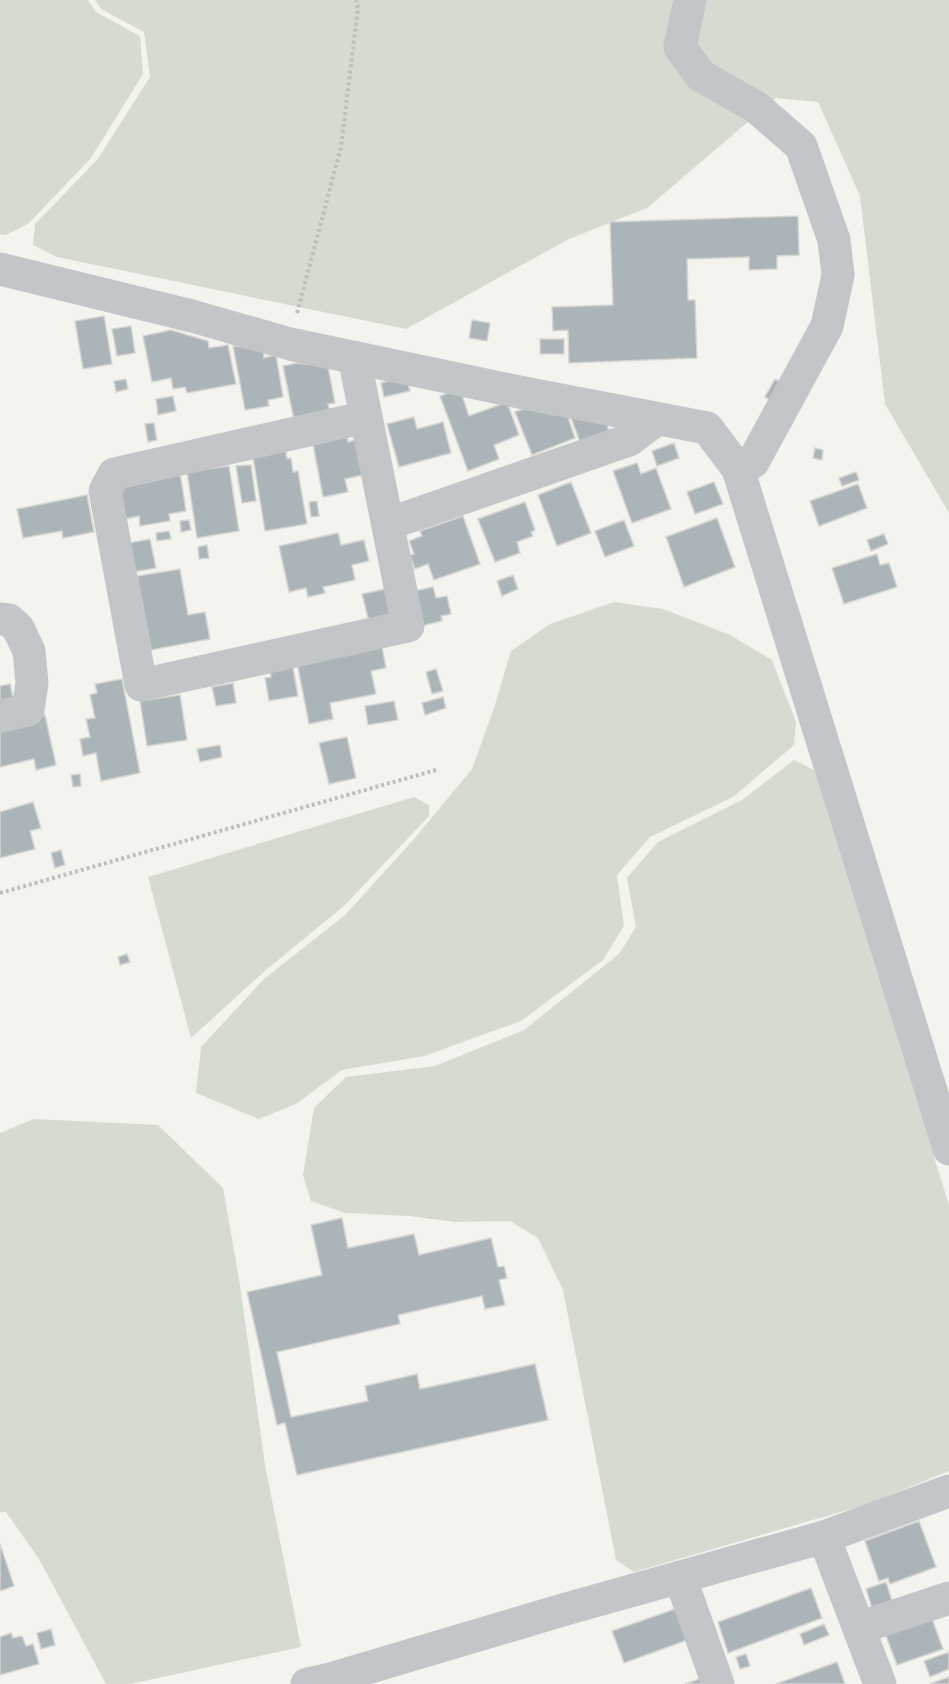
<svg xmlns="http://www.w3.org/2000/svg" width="949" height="1684" viewBox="0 0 949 1684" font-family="Barlow,sans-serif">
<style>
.green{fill:#d5dbd0}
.building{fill:#abb4b8;stroke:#d5d5d2;stroke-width:1.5}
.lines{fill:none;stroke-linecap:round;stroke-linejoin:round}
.path{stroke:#bcbec0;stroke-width:4;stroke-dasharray:3 3;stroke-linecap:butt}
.minor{stroke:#c3c6c9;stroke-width:33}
</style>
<rect width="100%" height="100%" fill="#f4f4ef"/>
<!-- green -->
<path class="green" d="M0 0H88L96 12 140 36 143 74 91 158 28 224 6 235 0 234Z
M95 0H949V513L885 404 860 196 818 102 776 98 647 208 569 239 406 329 57 257 33 245 35 224 97 160 150 77 144 32 101 9Z
M614 602 663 609 730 635 772 660 796 722 794 745 733 797 650 837 617 875 624 926 603 960 521 1021 424 1056 342 1070 296 1104 259 1119 196 1093 201 1047 264 979 345 915 415 838 472 769 494 708 511 651 550 624Z
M794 760 814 770 949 1205V1471L868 1504 634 1572 616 1560 563 1290 538 1238 510 1221 455 1222 409 1216 345 1213 311 1201 303 1175 314 1108 346 1077 435 1066 524 1030 619 954 636 927 627 878 658 842 742 800Z
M414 797 429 805V816L344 906 266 970 191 1038 148 877Z
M34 1119 158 1125 223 1188 240 1285 265 1465 301 1647 130 1684H106L39 1559 6 1512H0V1133Z"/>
<!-- building -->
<path class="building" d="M798 216 799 255 777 256V269L749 270V257L687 259 688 300H695L697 358 569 363 568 330 553 331 552 307 613 305 610 222Z
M104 316 112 364 83 369 75 321Z
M472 320 490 323 487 341 469 338Z
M131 326 135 353 117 356 112 329Z
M171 330 208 341 209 348 228 345 236 384 187 393 185 387 173 389 171 378 152 382 143 336Z
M540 339H564V354H540Z
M233 346 263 349 264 358 276 355 283 397 268 400 269 406 245 410Z
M297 363 328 367 335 403 328 404 330 413 294 420 283 366Z
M126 379 128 389 116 392 114 381Z
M775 379 787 386 777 404 765 397Z
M391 380 408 384 410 391 384 397 381 383Z
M460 389 469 416 507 402 519 435 494 445 499 459 468 471 440 396Z
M173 396 176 411 158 415 156 399Z
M523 409 567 415 575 438 532 455 515 412Z
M570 415 606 423 609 431 580 442Z
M414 417 417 429 443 422 451 453 399 467 387 424Z
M154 423 157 440 148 442 145 424Z
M346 431 348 442 356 440 363 475 345 479 348 492 323 497 312 439Z
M674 443 679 458 657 466 652 451Z
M285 445 287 459 291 458 293 472 298 471 307 524 265 531 252 451Z
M815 448 823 450 822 460 813 458Z
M637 463 641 474 656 468 671 509 632 523 613 471Z
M251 465 256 501 242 503 236 466Z
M229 466 239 531 197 538 187 472Z
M856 472 859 480 842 486 839 478Z
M180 473 186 511 169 514 170 521 140 526 139 516 125 519 119 483Z
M571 482 591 533 557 546 538 495Z
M714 482 723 504 695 514 687 492Z
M858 484 867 508 819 526 810 501Z
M87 495 94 532 63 538 62 531 23 538 17 509Z
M317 501 319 516 311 517 309 502Z
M525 502 535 530 531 532 533 536 517 542 520 553 495 562 478 519Z
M463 516 480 564 434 580 428 564 415 569 410 555 414 554 409 541 422 536 420 531Z
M717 518 735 567 684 587 666 537Z
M189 520 191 530 181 532 180 521Z
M624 520 634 546 605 557 595 531Z
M169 531 171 539 157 541 156 533Z
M338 533 341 545 364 540 369 561 352 565 355 580 323 587 325 593 308 597 306 588 289 592 279 546Z
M884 534 888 544 871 551 867 540Z
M150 539 156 568 128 573 123 544Z
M207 545 209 558 199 559 198 547Z
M877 554 880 565 889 563 897 587 844 604 832 568Z
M180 569 188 615 205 612 210 639 151 650 137 576Z
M513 575 518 589 502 596 497 581Z
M433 587 436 598 447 596 451 614 441 616 442 621 421 626 414 591Z
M390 588 396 616 369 622 362 594Z
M381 641 386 668 371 671 376 694 330 703 333 719 309 724 297 663Z
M292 662 298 696 269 701 265 678 271 677 269 666Z
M436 669 443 691 432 694 426 672Z
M122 679 140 773 101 781 96 753 83 756 80 739 90 737 86 719 95 718 90 695 97 693 95 684Z
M233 683 236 703 216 706 212 687Z
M10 684 13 698 0 700V686Z
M180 695 187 740 147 746 140 701Z
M443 697 446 708 425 715 422 703Z
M394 701 398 720 368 725 365 706Z
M45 715 56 765 36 770 34 759 0 767V729L26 719Z
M347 737 356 778 329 784 319 743Z
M220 745 222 757 200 762 197 749Z
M80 774 81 786 73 787 71 775Z
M33 802 41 828 30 831 35 849 0 858V812Z
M61 850 65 865 55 868 51 853Z
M127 954 130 962 120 965 118 957Z
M342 1218 348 1248 414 1234 419 1255 491 1238 498 1267 504 1266 507 1278 499 1280 505 1305 485 1309 482 1296 398 1315 400 1324 277 1352 291 1417 368 1401 365 1386 417 1374 420 1389 535 1364 548 1420 297 1475 285 1423 277 1425 247 1292 322 1275 311 1225Z
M919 1521 936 1567 890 1584 888 1578 879 1581 865 1541Z
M0 1544 14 1586 0 1591Z
M886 1582 893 1604 873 1611 866 1589Z
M811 1588 822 1618 728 1653 718 1622Z
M678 1608 690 1639 624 1663 612 1631Z
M931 1616 943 1649 897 1665 885 1633Z
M824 1624 829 1635 804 1645 800 1634Z
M51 1629 55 1645 41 1649 37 1633Z
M11 1633 13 1638 22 1636 26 1646 33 1644 39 1664 0 1675V1637Z
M949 1652V1669L930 1677 924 1661Z
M746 1654 750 1666 740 1669 736 1657Z
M837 1662 845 1684H776Z
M949 1677V1684H930Z
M702 1678 704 1684H685Z"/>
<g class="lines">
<!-- path -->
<path class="path" d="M297 313 341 147 358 8 356 0
M0 893 436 770"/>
<!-- minor -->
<path class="minor" d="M690 0 680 47 701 76 756 107 801 146 834 240 838 275 827 326 753 462 738 469
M0 269 192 316 290 344 524 393 707 428 738 469 949 1149
M354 357 408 626 141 685 105 491 114 474 366 417
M388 524 629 440 657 419
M0 619 9 620 18 628 29 651 32 683 28 710 0 716
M824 1537 880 1684
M680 1577 718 1684
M859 1628 949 1598V1599
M307 1684 330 1679 566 1609 824 1537 949 1491"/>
</g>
</svg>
